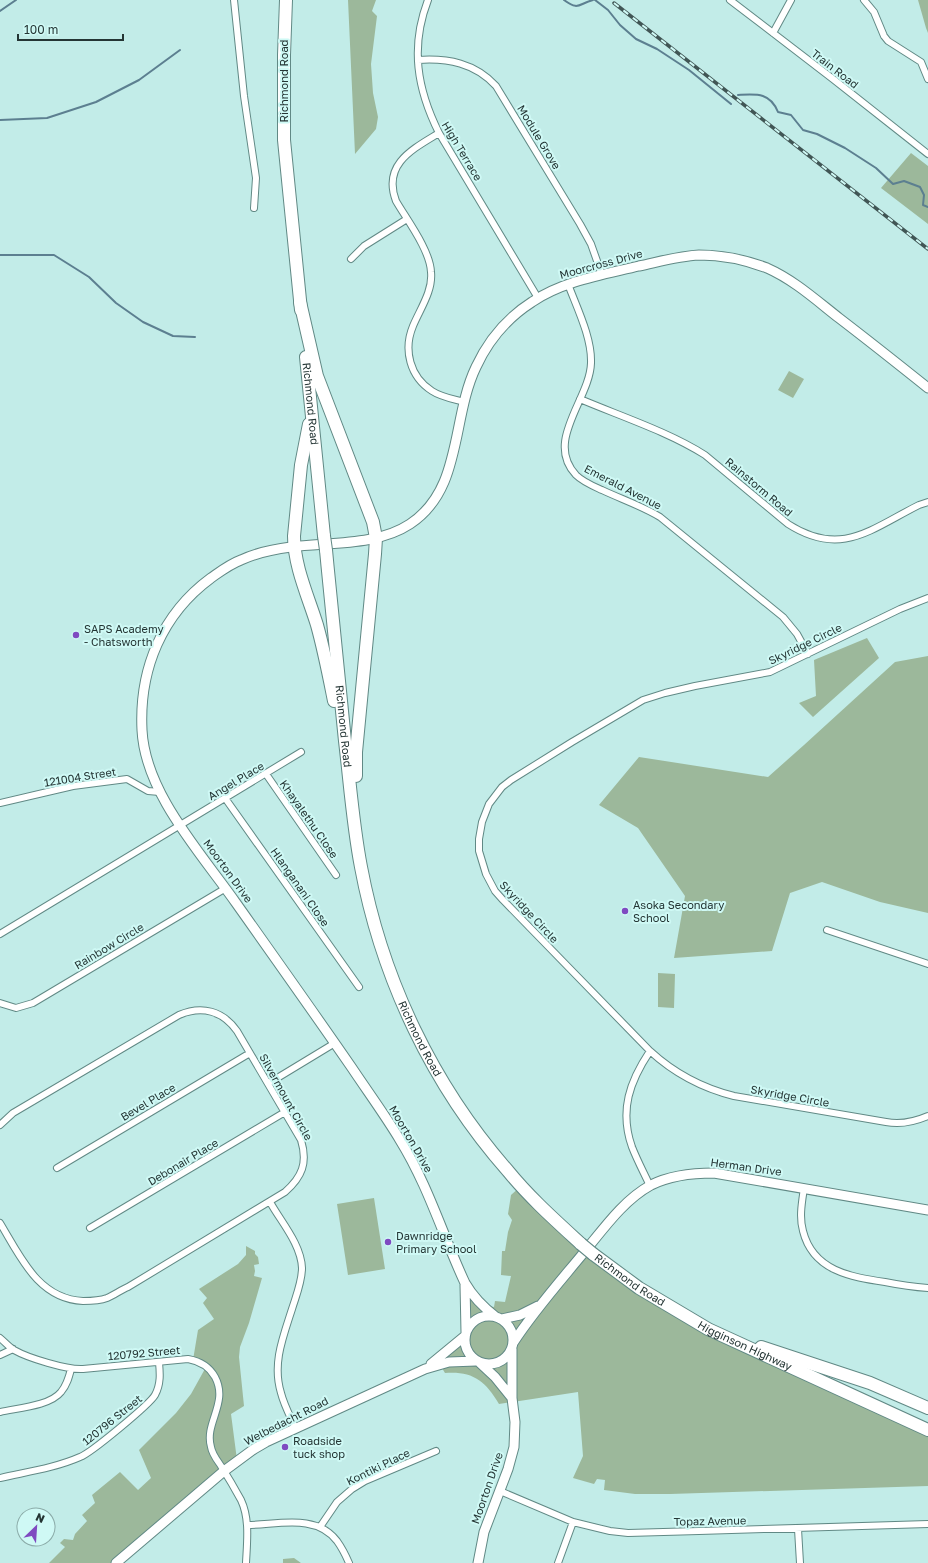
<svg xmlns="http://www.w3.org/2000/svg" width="928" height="1563" viewBox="0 0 928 1563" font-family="'Golos Text',sans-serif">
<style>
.green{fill:#9cb89b}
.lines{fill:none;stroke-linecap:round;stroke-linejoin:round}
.stream{stroke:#5c7f90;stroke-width:2}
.street-casing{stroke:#618985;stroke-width:8}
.secondary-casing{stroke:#618985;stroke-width:11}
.highway-casing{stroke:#618985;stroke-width:14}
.street{stroke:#fff;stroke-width:6}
.secondary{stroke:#fff;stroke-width:9}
.highway{stroke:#fff;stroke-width:12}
.rail-casing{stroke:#415655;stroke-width:3.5}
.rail{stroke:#cff9f5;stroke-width:2;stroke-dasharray:6;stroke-linecap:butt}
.highway-bridge-casing{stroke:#618985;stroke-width:14;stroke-linecap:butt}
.highway-bridge{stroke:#fff;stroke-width:12}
.poi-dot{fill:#7f4ac1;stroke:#cff9f5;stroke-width:1.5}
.labels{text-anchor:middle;stroke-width:4;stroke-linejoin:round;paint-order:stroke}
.street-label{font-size:11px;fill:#243534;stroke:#cff9f5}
.poi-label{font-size:11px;fill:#243534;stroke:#cff9f5;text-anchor:start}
</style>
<rect width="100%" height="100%" fill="#c2ece8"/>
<!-- green -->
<path class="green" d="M348 0H376L372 11 377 16 371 64 373 93 378 117 376 129 355 154Z
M918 0H928V33L926 28Z
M911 153 928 166V224L881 188Z
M789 371 804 379 793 398 778 390Z
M867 638 879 658 813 717 799 703 816 696 814 660Z
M928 656V913L880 902 822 882 790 893 772 951 674 958 685 896 638 828 599 805 639 757 768 777 804 745 895 662Z
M658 973 675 974 674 1008 658 1007Z
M520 1187 530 1197 667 1306 928 1431V1486L670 1494H635L604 1490 605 1480 597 1479 594 1484 573 1478 583 1456 578 1392 499 1404C485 1380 472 1371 445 1373L437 1360 465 1336V1283L482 1305 494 1307 495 1301 505 1302 511 1276 501 1275 502 1251H505L508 1232 512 1220 508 1214 511 1195Z
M374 1198 385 1269 348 1275 337 1204Z
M246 1246 255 1251V1254L258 1257 259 1264 254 1265 255 1271 254 1276 262 1278 249 1323 240 1347 239 1357 244 1406 231 1414 237 1460 116 1563H49L65 1547 60 1543 64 1539 73 1540 75 1534 87 1521 82 1515 95 1503 92 1495 120 1472 138 1490 151 1478 139 1450 176 1413 191 1394 206 1367 193 1360 198 1330 214 1319 203 1303 207 1298 199 1289 238 1264 246 1255Z
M294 1558 301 1563H283V1559Z"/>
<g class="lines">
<!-- stream -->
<path class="stream" d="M564 0C579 11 578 4 593 0
M595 0 608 10 620 25 636 39 657 49 689 70 731 104
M0 11 16 0
M738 95C756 94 770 92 778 112L791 115 803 130 817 134 845 148 876 168 893 184 904 181 920 187 924 195 923 205 928 207
M0 120 47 118 96 102 139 80 180 50
M0 255H54L89 277 116 303 143 322 173 336 195 337"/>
<defs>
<path id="street" d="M234 0 244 96 256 178 254 208
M428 0C410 47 417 89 439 133L538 298
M730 0 833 79 928 154
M864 0 874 12 884 36 888 41 921 62 928 79
M773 33 791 0
M418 60C448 58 475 63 496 86L580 224 591 244 602 275
M439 133C413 149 382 164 396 201 407 220 430 250 431 272 433 291 420 309 413 326 403 350 410 377 432 391 441 397 453 399 464 402
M351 259 364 246 407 219
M568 284C577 308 592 338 591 363 590 399 544 441 576 475 583 482 593 486 602 490 621 499 642 506 660 517L783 617 797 634 808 654
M580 399C620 416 669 432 705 455L788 524C841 558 871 529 919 505L928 502
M928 598 900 609 770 672 695 686 665 693 643 700 572 742 511 780 502 787 489 804 482 822 479 839V851L486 874 495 891 503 900 650 1051C675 1074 702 1088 734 1096L886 1122C901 1125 914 1122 928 1116
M266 774 336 875
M225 798 359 987
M0 803 73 786 127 779 148 791 160 792
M827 930 928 964
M0 934 301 752
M0 1003 16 1008 33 1003 226 888
M650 1051C630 1081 619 1110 632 1147 637 1160 644 1173 650 1186
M269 1083 335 1043
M0 1125 13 1113 179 1015C202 1005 223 1011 237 1031L301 1140C308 1163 302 1177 285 1192L128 1287C121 1290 114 1295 107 1298 99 1301 91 1301 83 1301 38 1299 20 1256 0 1223
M57 1168 250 1053
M804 1188C802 1202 799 1217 803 1231 813 1271 851 1277 885 1282 900 1285 914 1287 928 1288
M270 1202C281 1222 301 1244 302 1268 302 1282 296 1296 292 1309 283 1337 272 1364 281 1393 284 1405 290 1416 295 1427
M90 1228 285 1112
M0 1338C5 1342 9 1347 14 1350 28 1358 67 1370 83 1369L188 1359C199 1361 209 1366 215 1377 229 1403 204 1423 211 1447 212 1454 217 1460 221 1466 228 1477 235 1489 241 1500 250 1519 247 1542 246 1563
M0 1355 13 1349
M0 1412C17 1408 50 1406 61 1392 67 1385 69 1377 71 1369
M0 1478C26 1472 55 1468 80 1457 91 1453 150 1404 155 1395 161 1384 160 1373 159 1362
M500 1491 573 1522 610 1531 628 1533 699 1531 928 1524
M247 1525C277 1525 316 1513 337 1541 342 1548 346 1556 349 1563
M320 1527 337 1502 352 1489 365 1481 436 1451
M798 1529 800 1563
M558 1563 573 1522"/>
<path id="secondary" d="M465 1285 466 1332
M465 1340a24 24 0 1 1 48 0a24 24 0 1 1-48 0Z
M496 1317C483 1307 473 1297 465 1283 443 1236 428 1185 400 1140 385 1115 368 1092 352 1068 314 1013 275 958 236 903 201 853 145 793 142 730 139 669 162 614 211 578 221 571 230 564 241 560 256 553 275 549 291 547 329 542 377 546 410 524 463 489 451 419 476 367 488 341 507 318 532 302 563 281 602 275 639 266 658 262 679 256 699 255 722 255 746 260 767 268 794 280 816 300 839 318 869 341 898 364 928 388
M502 1319 520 1315 538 1306
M513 1343C533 1312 557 1285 581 1256 602 1231 622 1201 651 1185 671 1175 692 1173 714 1173L928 1210
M480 1363 495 1377 512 1398
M431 1364 465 1336
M116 1563 224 1471 254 1449 266 1442 425 1369 449 1362 476 1361
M478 1563 484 1532 508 1469 514 1447 515 1422 512 1398V1349"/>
<g id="highway">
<path d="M286 0 284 55V140L301 310"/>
<path d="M300 302 317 376 373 522 376 538 375 554 356 752V776"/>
<path id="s1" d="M306 357 324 536"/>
<path d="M309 424 301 465 294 536C294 566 308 596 317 625 324 650 329 676 334 701"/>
<path id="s2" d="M326 550C332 614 339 678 345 741 350 783 353 826 361 867 382 979 433 1086 508 1171 530 1198 556 1221 581 1244"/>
<path id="s3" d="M593 1254 639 1288 708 1329 928 1430"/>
<path d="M761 1347 870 1383 928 1408"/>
</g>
</defs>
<!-- street casing -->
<use href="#street" class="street-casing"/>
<!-- secondary casing -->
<use href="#secondary" class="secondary-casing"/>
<!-- highway casing -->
<use href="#highway" class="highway-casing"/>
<!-- street -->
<use href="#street" class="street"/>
<!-- secondary -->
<use href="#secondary" class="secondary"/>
<!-- highway -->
<use href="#highway" class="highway"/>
<defs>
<path id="rail" d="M614 3 928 249"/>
</defs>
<!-- rail casing -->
<use href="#rail" class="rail-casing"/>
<!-- rail -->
<use href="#rail" class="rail"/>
<defs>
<path id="highway-bridge" d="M324 536 326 550
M581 1244 593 1254"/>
</defs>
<!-- highway-bridge casing -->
<use href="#highway-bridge" class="highway-bridge-casing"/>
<!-- highway-bridge -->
<use href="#highway-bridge" class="highway-bridge"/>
</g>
<!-- markers -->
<g class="poi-dot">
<circle cx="76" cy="635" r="4"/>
<circle cx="625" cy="911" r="4"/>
<circle cx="388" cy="1242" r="4"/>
<circle cx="285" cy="1447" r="4"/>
</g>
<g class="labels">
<!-- street labels -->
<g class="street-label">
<text transform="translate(835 69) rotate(38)" y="4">Train Road</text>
<text transform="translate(284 81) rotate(-90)" y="4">Richmond Road</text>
<text transform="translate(539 137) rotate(59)" y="4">Module Grove</text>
<text transform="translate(462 151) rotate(59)" y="4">High Terrace</text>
<text transform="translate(601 264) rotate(-15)" y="4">Moorcross Drive</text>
<text dy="4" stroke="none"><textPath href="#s1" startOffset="47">Richmond Road</textPath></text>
<text transform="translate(623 487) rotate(27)" y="4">Emerald Avenue</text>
<text transform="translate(759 487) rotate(40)" y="4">Rainstorm Road</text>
<text transform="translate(805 644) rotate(-26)" y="4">Skyridge Circle</text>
<text dy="4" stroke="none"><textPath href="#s2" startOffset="177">Richmond Road</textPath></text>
<text transform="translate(80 777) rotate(-9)" y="4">121004 Street</text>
<text transform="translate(236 781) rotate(-31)" y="4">Angel Place</text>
<text transform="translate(309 819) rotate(55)" y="4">Khayalethu Close</text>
<text transform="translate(228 871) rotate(54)" y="4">Moorton Drive</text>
<text transform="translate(300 887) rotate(55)" y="4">Hlanganani Close</text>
<text transform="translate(529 912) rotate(47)" y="4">Skyridge Circle</text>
<text transform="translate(109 946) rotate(-31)" y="4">Rainbow Circle</text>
<text dy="4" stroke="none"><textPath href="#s2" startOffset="501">Richmond Road</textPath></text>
<text transform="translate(790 1096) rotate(10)" y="4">Skyridge Circle</text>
<text transform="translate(286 1097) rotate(61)" y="4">Silvermount Circle</text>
<text transform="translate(148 1102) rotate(-31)" y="4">Bevel Place</text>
<text transform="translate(411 1139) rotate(60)" y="4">Moorton Drive</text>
<text transform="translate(183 1162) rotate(-31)" y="4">Debonair Place</text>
<text transform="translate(746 1167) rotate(8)" y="4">Herman Drive</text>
<text dy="4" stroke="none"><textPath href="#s3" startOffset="45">Richmond Road</textPath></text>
<text dy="4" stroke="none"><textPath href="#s3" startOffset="178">Higginson Highway</textPath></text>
<text transform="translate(144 1353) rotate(-5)" y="4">120792 Street</text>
<text transform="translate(112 1420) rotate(-39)" y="4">120796 Street</text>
<text transform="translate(286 1421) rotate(-27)" y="4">Welbedacht Road</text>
<text transform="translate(378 1467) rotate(-26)" y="4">Kontiki Place</text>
<text transform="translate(487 1488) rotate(-71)" y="4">Moorton Drive</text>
<text transform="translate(710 1521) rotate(-1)" y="4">Topaz Avenue</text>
</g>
<!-- poi labels -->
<g class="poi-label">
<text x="84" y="633">SAPS Academy<tspan x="84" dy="13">- Chatsworth</tspan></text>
<text x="633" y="909">Asoka Secondary<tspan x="633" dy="13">School</tspan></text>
<text x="396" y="1240">Dawnridge<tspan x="396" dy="13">Primary School</tspan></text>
<text x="293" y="1445">Roadside<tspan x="293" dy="13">tuck shop</tspan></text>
</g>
</g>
<!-- north arrow -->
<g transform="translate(36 1527) rotate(25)"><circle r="19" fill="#cff9f5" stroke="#8baba8"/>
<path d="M0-3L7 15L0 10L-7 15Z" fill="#7f4ac1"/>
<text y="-6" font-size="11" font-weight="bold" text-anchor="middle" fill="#243534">N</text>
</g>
<!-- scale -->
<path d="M18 34v6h105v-6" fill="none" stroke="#243534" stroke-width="2"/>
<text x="24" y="34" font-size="12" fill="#243534" stroke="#cff9f5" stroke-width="3" paint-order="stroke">100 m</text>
</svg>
